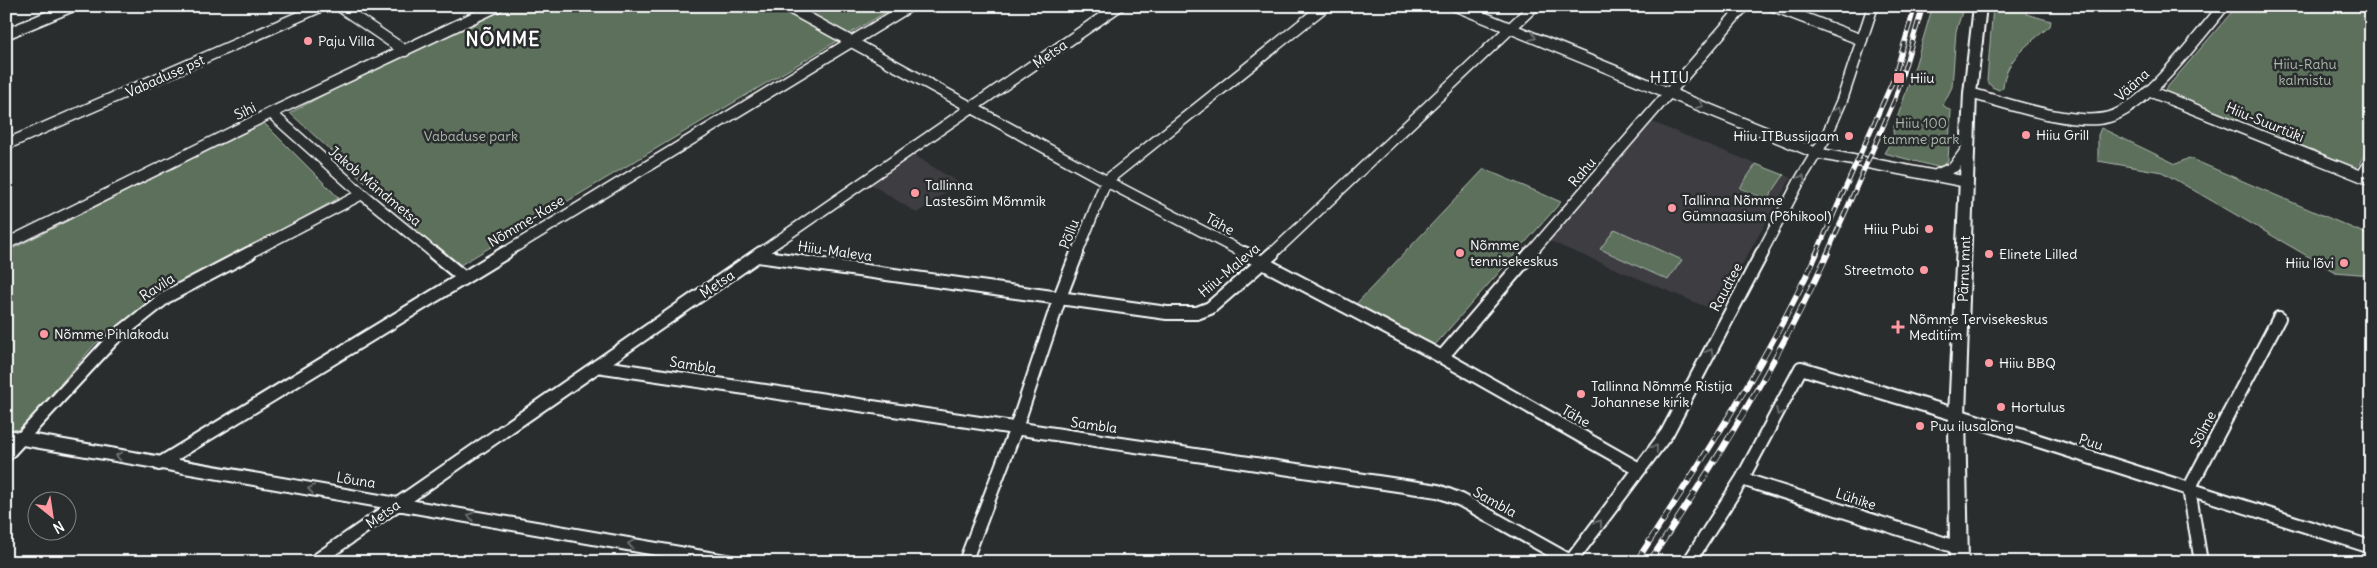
<svg xmlns="http://www.w3.org/2000/svg" width="2377" height="568" viewBox="0 0 2377 568" font-family="Delius,sans-serif">
<style>
.built{fill:#3c3c42}
.green{fill:#5b705b;stroke:#adb8ad}
.lines{fill:none;stroke-linecap:round;stroke-linejoin:round}
.minor-far1-casing{stroke:#fff;stroke-width:13}
.minor-casing{stroke:#fff;stroke-width:16}
.major-casing{stroke:#fff;stroke-width:4}
.highway-casing{stroke:#fff;stroke-width:3}
.minor-far1{stroke:#2a2d2e;stroke-width:10}
.minor{stroke:#2a2d2e;stroke-width:12}
.major{fill:#2a2d2e;fill-rule:evenodd}
.highway{fill:#2a2d2e;fill-rule:evenodd}
.rail-far1-casing{stroke:#fff;stroke-width:5}
.rail-casing{stroke:#fff;stroke-width:6}
.rail-far1{stroke:#2a2d2e;stroke-width:3;stroke-dasharray:10;stroke-linecap:butt}
.rail{stroke:#2a2d2e;stroke-width:4.5;stroke-dasharray:12;stroke-linecap:butt}
.oneway{stroke:#6a6c6d}
.poi-dot{fill:#ff9aa2;stroke:#2a2d2e;stroke-width:2}
.labels{text-anchor:middle;stroke-width:5;stroke-linejoin:round;paint-order:stroke}
.poi-label{font-size:14px;fill:#fff;stroke:#2a2d2e;text-anchor:start}
.street-label{font-size:14px;fill:#fff;stroke:#2a2d2e}
.park-label{font-size:14px;fill:#adb8ad;stroke:#2a2d2e}
.quarter-label{font-size:16px;letter-spacing:1px;fill:#fff;stroke:#2a2d2e}
.district-label{font-size:19px;font-weight:bold;letter-spacing:1px;fill:#fff;stroke:#2a2d2e}
</style>
<rect width="100%" height="100%" fill="#2a2d2e"/>
<filter id="ink" filterUnits="userSpaceOnUse"><feTurbulence type="fractalNoise" baseFrequency=".02" numOctaves="2"/><feDisplacementMap in="SourceGraphic" scale="10" xChannelSelector="R" yChannelSelector="G"/><feConvolveMatrix kernelMatrix="1 2 1 2 8 2 1 2 1" color-interpolation-filters="sRGB"/></filter>
<g filter="url(#ink)">
<!-- built -->
<path class="built" d="M1647 120 1791 178 1716 311 1544 239Z
M911 153 959 183 917 213 869 183Z"/>
<!-- green -->
<path class="green" d="M497 6H896L457 267 290 113 405 51Z
M1939 6H1964L1956 31 1952 87 1943 105 1951 111 1948 160 1944 166 1937 167 1884 153 1889 145 1894 143 1893 130 1916 63 1931 12 1938 9Z
M1993 6H2028L2026 14 2051 21 2050 26C2030 43 2005 59 2003 87L1999 90 1992 87 1987 81Z
M2237 6H2371V143L2357 168 2272 134 2275 130 2241 116 2238 120 2164 91Z
M263 122 339 198 149 302 95 344 18 433 6 431V252Z
M2101 128 2176 164 2189 158 2371 236V275L2335 272 2162 172 2098 161V135Z
M1756 164 1784 175 1767 200 1740 188Z
M1484 169 1561 202 1434 346 1356 304Z
M1615 229 1682 260 1668 280 1600 249Z"/>
<g class="lines">
<defs>
<path id="minor-far1" d="M339 6 405 51
M786 6 1106 181 1246 254
M1456 6 1816 153 1967 182
M1773 6 1862 40
M6 34 73 6
M2149 91 2371 180
M1970 93C2006 103 2073 127 2109 117 2148 106 2197 37 2224 6
M271 113 362 194 435 254
M1938 174 1954 167 1969 146
M2362 176 2371 160
M6 244 271 113 498 6
M247 254 362 194
M503 254 910 6
M759 254 1119 6
M1077 254 1106 181 1325 6
M1272 254 1534 6
M1530 254 1744 6
M1761 254 1800 180 1826 137 1842 100 1873 6"/>
<path id="minor" d="M434 253 463 277
M1244 253 1442 357 1639 469
M758 256 1167 313H1197L1210 308 1273 253
M1442 357 1531 253
M597 366 1438 491 1461 500 1570 561
M6 436 731 562
M6 455 113 339 166 297 250 253
M159 464 505 253
M1742 479 1959 548
M314 562 761 253
M965 562 1016 428 1060 297 1077 253
M1570 562 1667 433 1762 253
M1689 562 1742 479 1801 368 1957 415 2371 547
M2201 562 2189 489 2279 318"/>
<path id="major" d="M1974 6H1986L1976 93 1965 415 1968 562H1950L1949 415 1964 93Z"/>
<path id="highway" d="M311 6H330L328 9 6 150V139Z"/>
</defs>
<!-- minor-far1 casing -->
<use href="#minor-far1" class="minor-far1-casing"/>
<!-- minor casing -->
<use href="#minor" class="minor-casing"/>
<!-- major casing -->
<use href="#major" class="major-casing"/>
<!-- highway casing -->
<use href="#highway" class="highway-casing"/>
<!-- minor-far1 -->
<use href="#minor-far1" class="minor-far1"/>
<!-- minor -->
<use href="#minor" class="minor"/>
<!-- major -->
<use href="#major" class="major"/>
<!-- highway -->
<use href="#highway" class="highway"/>
<defs>
<path id="rail-far1" d="M1816 254 1894 78 1915 6
M1827 254 1895 99 1923 6"/>
<path id="rail" d="M1636 562C1701 462 1767 362 1817 253
M1649 562C1716 463 1778 361 1828 253"/>
</defs>
<!-- rail-far1 casing -->
<use href="#rail-far1" class="rail-far1-casing"/>
<!-- rail casing -->
<use href="#rail" class="rail-casing"/>
<!-- rail-far1 -->
<use href="#rail-far1" class="rail-far1"/>
<!-- rail -->
<use href="#rail" class="rail"/>
</g>
<!-- one-way arrows -->
<defs><path id="oneway-chevron" d="M-2-3.5L2.5 0L-2 3.5" fill="none" stroke-width="1.6" stroke-linecap="round" stroke-linejoin="round" transform="scale(1.25)"/></defs>
<g class="oneway">
<use href="#oneway-chevron" transform="translate(1533 37) rotate(22)"/>
<use href="#oneway-chevron" transform="translate(1700 105) rotate(23)"/>
<use href="#oneway-chevron" transform="translate(1838 110) rotate(-66)"/>
<use href="#oneway-chevron" transform="translate(1802 178) rotate(-60)"/>
<use href="#oneway-chevron" transform="translate(1710 352) rotate(-62)"/>
<use href="#oneway-chevron" transform="translate(1779 412) rotate(116)"/>
<use href="#oneway-chevron" transform="translate(1655 448) rotate(-51)"/>
<use href="#oneway-chevron" transform="translate(119 456) rotate(-169)"/>
<use href="#oneway-chevron" transform="translate(311 489) rotate(-171)"/>
<use href="#oneway-chevron" transform="translate(471 516) rotate(-170)"/>
<use href="#oneway-chevron" transform="translate(1599 523) rotate(-54)"/>
<use href="#oneway-chevron" transform="translate(631 544) rotate(-170)"/>
</g>
</g>
<!-- markers -->
<g class="poi-dot">
<circle cx="308" cy="41" r="5"/>
<rect x="1893" y="72" width="12" height="12" rx="2.5"/>
<circle cx="2026" cy="135" r="5"/>
<circle cx="1849" cy="136" r="5"/>
<circle cx="915" cy="193" r="5"/>
<circle cx="1672" cy="208" r="5"/>
<circle cx="1929" cy="229" r="5"/>
<circle cx="1460" cy="253" r="5"/>
<circle cx="1989" cy="254" r="5"/>
<circle cx="2344" cy="263" r="5"/>
<circle cx="1924" cy="270" r="5"/>
<path d="M1895.5 319.5h5v5h5v5h-5v5h-5v-5h-5v-5h5z"/>
<circle cx="44" cy="334" r="5"/>
<circle cx="1989" cy="363" r="5"/>
<circle cx="1581" cy="394" r="5"/>
<circle cx="2001" cy="407" r="5"/>
<circle cx="1920" cy="426" r="5"/>
</g>
<g class="labels">
<!-- poi labels -->
<g class="poi-label">
<text x="318" y="46">Paju Villa</text>
<text x="1910" y="83">Hiiu</text>
<text x="2036" y="140">Hiiu Grill</text>
<text x="1839" y="141" text-anchor="end">Hiiu ITBussijaam</text>
<text x="925" y="190">Tallinna<tspan x="925" dy="16">Lastesõim Mõmmik</tspan></text>
<text x="1682" y="205">Tallinna Nõmme<tspan x="1682" dy="16">Gümnaasium (Põhikool)</tspan></text>
<text x="1919" y="234" text-anchor="end">Hiiu Pubi</text>
<text x="1470" y="250">Nõmme<tspan x="1470" dy="16">tennisekeskus</tspan></text>
<text x="1999" y="259">Elinete Lilled</text>
<text x="2334" y="268" text-anchor="end">Hiiu lõvi</text>
<text x="1914" y="275" text-anchor="end">Streetmoto</text>
<text x="1909" y="324">Nõmme Tervisekeskus<tspan x="1909" dy="16">Meditiim</tspan></text>
<text x="54" y="339">Nõmme Pihlakodu</text>
<text x="1999" y="368">Hiiu BBQ</text>
<text x="1591" y="391">Tallinna Nõmme Ristija<tspan x="1591" dy="16">Johannese kirik</tspan></text>
<text x="2011" y="412">Hortulus</text>
<text x="1930" y="431">Puu ilusalong</text>
</g>
<!-- street labels -->
<g class="street-label">
<text transform="translate(1050 54) rotate(-35)" y="5">Metsa</text>
<text transform="translate(165 76) rotate(-24)" y="5">Vabaduse pst</text>
<text transform="translate(2132 85) rotate(-42)" y="5">Vääna</text>
<text transform="translate(245 111) rotate(-26)" y="5">Sihi</text>
<text transform="translate(2265 122) rotate(22)" y="5">Hiiu-Suurtüki</text>
<text transform="translate(1582 172) rotate(-49)" y="5">Rahu</text>
<text transform="translate(375 186) rotate(40)" y="5">Jakob Mändmetsa</text>
<text transform="translate(526 221) rotate(-31)" y="5">Nõmme-Kase</text>
<text transform="translate(1220 224) rotate(28)" y="5">Tähe</text>
<text transform="translate(1069 234) rotate(-69)" y="5">Põllu</text>
<text transform="translate(835 251) rotate(8)" y="5">Hiiu-Maleva</text>
<text transform="translate(1964 269) rotate(-88)" y="5">Pärnu mnt</text>
<text transform="translate(1229 270) rotate(-40)" y="5">Hiiu-Maleva</text>
<text transform="translate(717 284) rotate(-34)" y="5">Metsa</text>
<text transform="translate(157 287) rotate(-33)" y="5">Ravila</text>
<text transform="translate(1726 287) rotate(-62)" y="5">Raudtee</text>
<text transform="translate(693 365) rotate(9)" y="5">Sambla</text>
<text transform="translate(1576 416) rotate(30)" y="5">Tähe</text>
<text transform="translate(1094 425) rotate(8)" y="5">Sambla</text>
<text transform="translate(2203 429) rotate(-62)" y="5">Sõlme</text>
<text transform="translate(2091 442) rotate(18)" y="5">Puu</text>
<text transform="translate(356 480) rotate(9)" y="5">Lõuna</text>
<text transform="translate(1856 499) rotate(18)" y="5">Lühike</text>
<text transform="translate(1495 502) rotate(29)" y="5">Sambla</text>
<text transform="translate(383 514) rotate(-35)" y="5">Metsa</text>
</g>
<!-- park labels -->
<g class="park-label">
<text x="2305" y="69">Hiiu-Rahu<tspan x="2305" dy="16">kalmistu</tspan></text>
<text x="1921" y="128">Hiiu 100<tspan x="1921" dy="16">tamme park</tspan></text>
<text x="471" y="141">Vabaduse park</text>
</g>
<!-- quarter labels -->
<g class="quarter-label">
<text x="1670" y="83">HIIU</text>
</g>
<!-- district labels -->
<g class="district-label">
<text x="503" y="46">NÕMME</text>
</g>
</g>
<!-- margin -->
<rect width="2377" height="568" fill="none" stroke="#2a2d2e" stroke-width="25"/>
<rect x="12" y="12" width="2352" height="543" fill="none" stroke="#fff" stroke-width="2" filter="url(#ink)"/>
<!-- north arrow -->
<g transform="translate(52 516) rotate(150)"><circle r="24" fill="#2a2d2e" stroke="#7f8182"/>
<path d="M0-4L9 19L0 12L-9 19Z" fill="#ff9aa2"/>
<text y="-8" font-size="14" font-weight="bold" text-anchor="middle" fill="#ffffff">N</text>
</g>
</svg>
